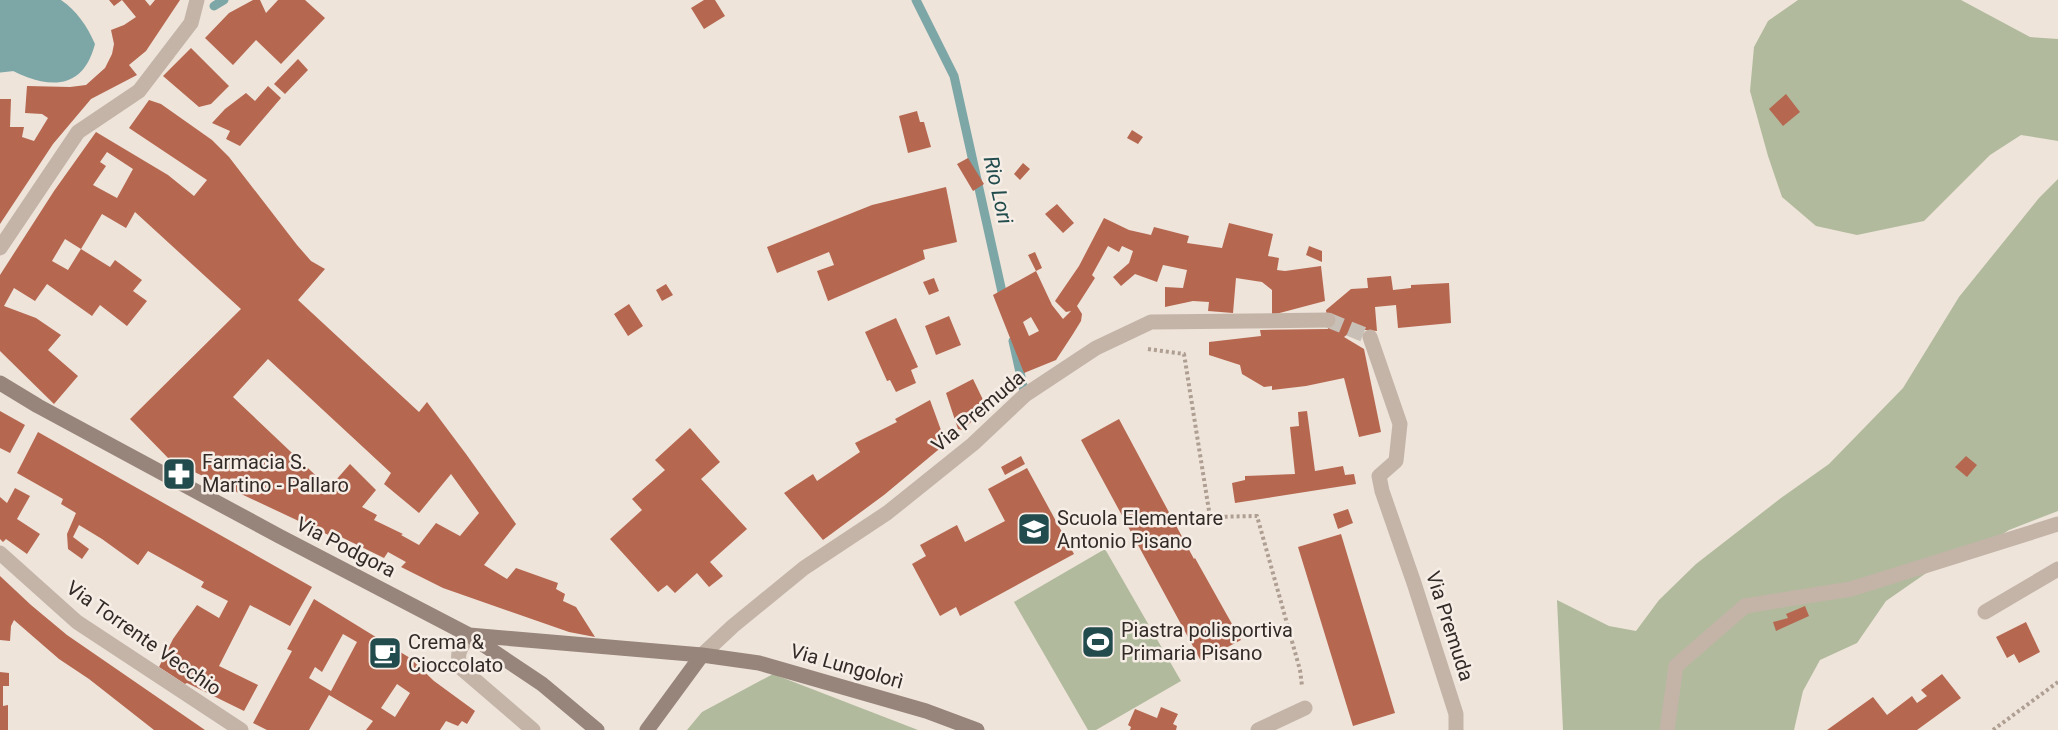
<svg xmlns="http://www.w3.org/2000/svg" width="2058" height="730" viewBox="0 0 2058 730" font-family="Roboto,sans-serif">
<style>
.green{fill:#b1ba9c}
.water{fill:#7da6a7}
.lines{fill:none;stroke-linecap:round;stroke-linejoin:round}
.stream{stroke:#7da6a7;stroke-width:9}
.building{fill:#b66750;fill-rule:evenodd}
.street-tunnel{stroke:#c8bfb6;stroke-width:15;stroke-dasharray:15 8;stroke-linecap:butt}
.path{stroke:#af9e92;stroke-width:4;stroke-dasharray:3 3;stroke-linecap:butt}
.street{stroke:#c4b4a8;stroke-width:15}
.secondary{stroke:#97847a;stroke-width:15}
.labels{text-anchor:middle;stroke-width:5;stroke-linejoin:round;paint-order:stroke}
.street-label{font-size:20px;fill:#322a27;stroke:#f6eee6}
.poi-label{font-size:20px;fill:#322a27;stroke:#f6eee6;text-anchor:start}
.water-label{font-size:21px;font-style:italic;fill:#224b4d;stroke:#f6eee6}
</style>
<rect width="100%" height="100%" fill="#eee4da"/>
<!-- green -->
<path class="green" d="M1798 0H1961L2030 37 2058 39V141L2021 135 1990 155 1924 221 1857 235 1816 226 1782 197 1768 156 1750 91 1754 47 1768 21Z
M2058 179V511L2009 530 1987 544 1945 560 1886 601 1857 643 1820 660 1803 691 1794 730H1563L1557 600 1609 626 1636 631 1659 600 1696 564 1781 498 1829 464 1903 388 1959 297 2039 198Z
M1105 549 1181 681 1096 730H1088L1014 602Z
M773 674 918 730H687L702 712Z"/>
<!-- water -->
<path class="water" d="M0 0H61C77 11 87 26 95 44 81 98 38 86 0 64Z"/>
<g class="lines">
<!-- stream -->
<path class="stream" d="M916 0 954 76 1004 301
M214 6 224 0
M0 68 18 66
M1013 341 1025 395"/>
</g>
<!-- building -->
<path class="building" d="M109 0H145L150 6 155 0H180L146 51 129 65 137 75 91 99 53 144 0 224V99H11L10 127H24L22 137 34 141 48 118 42 114 25 113 27 86 70 87 86 85 105 68 112 54 114 44 111 30 124 25 136 17 122 0 114 6Z
M253 0H260L266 13 278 0H305L325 18 281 64 256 40 233 65 205 38 229 13Z
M704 0H715L725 16 704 29 691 8Z
M191 48 229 86 211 104 199 107 163 76Z
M298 59 308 70 285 94 274 84Z
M268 86 281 98 240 146 226 139 230 131 212 123 225 109 246 93 255 101Z
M1786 94 1800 112 1783 126 1769 109Z
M149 100 161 104 212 140 229 157 297 245 311 261 325 269 298 300 419 412 427 402 466 454 516 524 484 565 507 579 516 568 558 583 556 589 565 594 563 601 576 607 595 637 569 632 443 588 401 567 406 562 388 552 384 558 339 536 337 539 171 461 130 419 241 309 135 212 126 228 102 214 81 249 65 239 52 261 68 270 81 249 110 267 115 260 142 280 133 291 147 301 127 326 100 305 92 316 47 284 35 301 14 288 4 306 36 318 61 335 48 350 78 376 54 404 0 351V275L54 191 96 132 168 175 194 196 207 180 129 128ZM107 152 133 169 117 198 93 185 106 166 100 162ZM268 359 391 473 384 484 419 513 451 474 479 513 460 536 436 523 419 545 401 535 403 534 374 520 377 515 362 507 376 490 350 464 329 488 233 397Z
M917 111 920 122H924L931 147 908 153 899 116Z
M1132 130 1143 137 1138 144 1127 138Z
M968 158 984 184 973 191 957 164Z
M1023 163 1030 169 1020 180 1014 174Z
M946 187 957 242 923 250 925 259 828 301 817 271 834 265 829 252 777 273 767 247 872 205Z
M1057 204 1074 223 1063 233 1045 214Z
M1104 218 1129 230 1151 235 1154 227 1189 236 1187 243 1222 248 1229 223 1273 234 1268 256 1279 258 1277 270 1285 271 1321 266 1325 301 1272 315V290L1262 282 1236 278 1233 313 1208 311 1209 302 1193 301 1165 307V287L1183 288 1187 270 1163 265 1157 282 1135 274 1121 286 1113 277 1129 263 1133 251 1122 246 1119 252 1108 246 1092 275 1095 278 1077 306 1082 314 1081 321 1073 334 1056 360 1024 373 993 295 1036 271 1052 305 1063 319 1071 311 1066 312 1055 301 1079 266ZM1031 317 1039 331 1029 336 1023 322Z
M1309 246 1322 251V262L1306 255Z
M1035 252 1042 268 1036 271 1028 255Z
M1391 276 1393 290 1411 288V285L1449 283 1451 323 1398 328 1396 305 1375 307 1377 331 1354 329 1344 337 1364 349 1381 432 1359 437 1344 378 1306 386 1272 390V386L1264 387 1242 374 1240 365 1209 355V342L1261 336 1260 330 1328 329 1326 310 1351 289 1368 288 1367 278Z
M934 278 939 291 929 295 923 282Z
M666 284 673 295 662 301 656 290Z
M629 304 643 326 628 336 614 314Z
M949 316 961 345 936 355 925 326Z
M896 318 918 367 911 370 916 383 896 392 890 380 887 381 865 332Z
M973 379 987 408 962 430 958 429 946 393Z
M930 400 945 441 944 445 884 495 823 540 784 493 813 474 817 481 860 452 855 443 897 422 895 419Z
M0 411 25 425 10 453 0 448Z
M1307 411 1315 471 1343 466 1345 475 1354 474 1356 484 1235 503 1232 483 1245 480V476L1295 474 1290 427 1299 426 1298 412Z
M1119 419 1194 559 1195 558 1241 640 1201 661 1081 440Z
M690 428 720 462 701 479 747 529 710 562 723 576 709 587 697 573 675 593 667 585 658 592 610 539 642 510 632 499 665 470 655 460Z
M38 432 312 587 290 626 250 605 219 666 258 685 244 711 187 683 185 684 159 667 173 639 197 605 219 618 228 601 201 587 204 582 148 551 138 565 102 539 79 525 73 537 89 549 82 559 68 549 67 534 76 513 61 504 63 499 17 473Z
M1021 456 1025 464 1005 475 1001 467Z
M1966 456 1977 465 1967 477 1955 467Z
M1027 468 1074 554 960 616 956 607 940 616 912 564 926 556 920 545 957 525 965 542 1005 521 988 489Z
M15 488 30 496 17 519 40 534 27 554 6 539 3 542 0 539V497L7 503Z
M1348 509 1353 523 1338 529 1333 514Z
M1341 534 1395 713 1353 726 1298 547Z
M0 576 31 605 67 635 205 730H154L89 679 59 659 14 620 11 626 10 641 0 640Z
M314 599 410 658 434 681 475 711 467 724 462 721 458 726 446 721 440 730H366L373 721 329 695 309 730H267L253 723 292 651 287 649ZM343 634 357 642 331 691 309 678 315 667 322 672ZM397 684 410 693 395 717 381 708Z
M1805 606 1809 616 1776 631 1773 622 1788 618 1786 614Z
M2026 622 2040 652 2019 663 2014 654 2007 658 1996 637Z
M0 672 9 673V686H3V706L8 705V730H0Z
M1942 674 1961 698 1917 730H1827L1873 697 1887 715 1912 696 1917 703 1927 696 1921 690Z
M1161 707 1178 714 1173 724 1177 726 1176 730H1130L1131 727 1128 725 1135 709 1157 718Z"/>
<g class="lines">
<!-- street-tunnel -->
<path class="street-tunnel" d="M1328 320 1370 337"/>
<!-- path -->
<path class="path" d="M1148 349 1184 354 1210 517 1257 516 1300 670 1302 686
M1993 730 2058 682"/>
<!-- street -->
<path class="street" d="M0 248 78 132 139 91 191 23 197 0
M1370 337 1400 424 1396 461 1379 476 1382 491 1414 583 1456 714V730
M0 553 77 622 241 730
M1985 612 2058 569
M469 635C461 648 455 653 461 668L533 730
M702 655 733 626 804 568 887 513 973 444 1025 395 1096 348 1151 322 1328 320
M1258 730 1305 708
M1667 730 1676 666 1745 606 1851 589 2058 524"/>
<!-- secondary -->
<path class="secondary" d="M0 383 38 406 279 536 469 635 702 655 759 663 926 711 977 730
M469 635 542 684 597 730
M647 730 702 655"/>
</g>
<!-- icons -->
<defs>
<symbol id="pharmacy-square" viewBox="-11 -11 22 22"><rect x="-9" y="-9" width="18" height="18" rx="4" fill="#224b4d" stroke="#f6eee6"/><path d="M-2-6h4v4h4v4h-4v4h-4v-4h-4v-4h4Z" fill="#fff"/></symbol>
<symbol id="school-square" viewBox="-11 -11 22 22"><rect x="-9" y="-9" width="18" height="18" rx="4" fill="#224b4d" stroke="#f6eee6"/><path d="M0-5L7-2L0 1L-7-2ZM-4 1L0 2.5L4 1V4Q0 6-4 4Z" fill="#fff"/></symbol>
<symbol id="stadium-square" viewBox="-11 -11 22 22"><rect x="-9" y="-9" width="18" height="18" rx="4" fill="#224b4d" stroke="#f6eee6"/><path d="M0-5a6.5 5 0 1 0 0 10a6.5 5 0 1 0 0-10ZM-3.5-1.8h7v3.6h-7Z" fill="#fff"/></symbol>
<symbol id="cafe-square" viewBox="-11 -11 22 22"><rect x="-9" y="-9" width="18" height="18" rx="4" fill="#224b4d" stroke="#f6eee6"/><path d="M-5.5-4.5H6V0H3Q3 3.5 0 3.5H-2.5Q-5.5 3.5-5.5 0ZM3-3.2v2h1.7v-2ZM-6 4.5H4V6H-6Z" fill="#fff"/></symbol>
</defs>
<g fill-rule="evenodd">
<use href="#pharmacy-square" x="160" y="455" width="38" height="38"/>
<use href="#school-square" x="1015" y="510" width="38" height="38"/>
<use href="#stadium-square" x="1079" y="623" width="38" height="38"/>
<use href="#cafe-square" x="366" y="634" width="38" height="38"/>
</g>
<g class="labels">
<!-- street labels -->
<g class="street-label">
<text transform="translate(978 411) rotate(-40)" y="7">Via Premuda</text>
<text transform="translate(346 547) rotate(27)" y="7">Via Podgora</text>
<text transform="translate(1450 626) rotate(72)" y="7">Via Premuda</text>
<text transform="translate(144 638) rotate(35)" y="7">Via Torrente Vecchio</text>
<text transform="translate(847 666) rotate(16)" y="7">Via Lungolorì</text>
</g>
<!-- poi labels -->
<g class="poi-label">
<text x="202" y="469">Farmacia S.<tspan x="202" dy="23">Martino - Pallaro</tspan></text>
<text x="1057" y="525">Scuola Elementare<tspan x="1057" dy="23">Antonio Pisano</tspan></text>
<text x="1121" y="637">Piastra polisportiva<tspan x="1121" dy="23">Primaria Pisano</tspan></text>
<text x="408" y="649">Crema &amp;<tspan x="408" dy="23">Cioccolato</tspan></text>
</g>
<!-- water labels -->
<g class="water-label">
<text transform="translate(998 190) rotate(77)" y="7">Rio Lori</text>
</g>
</g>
</svg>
